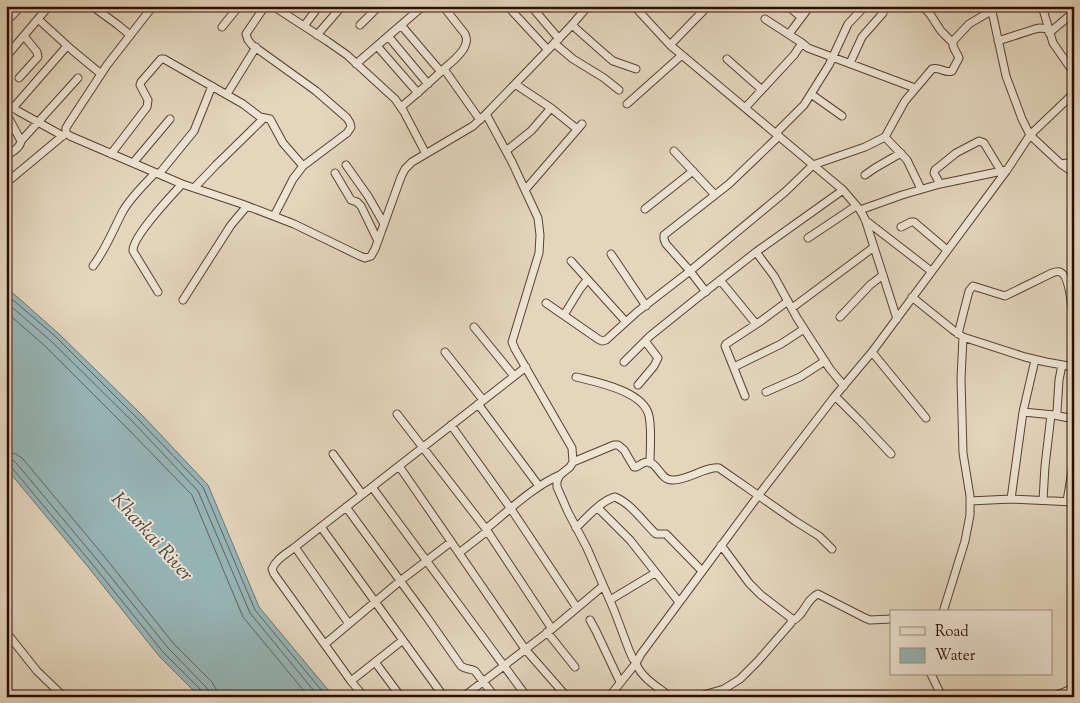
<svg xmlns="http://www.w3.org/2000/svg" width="1080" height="703" viewBox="0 0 1080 703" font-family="'Sorts Mill Goudy',serif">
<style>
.water{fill:#97b7b9;stroke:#6d736f}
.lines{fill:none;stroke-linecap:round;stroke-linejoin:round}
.shore{stroke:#62625c;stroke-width:1}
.minor-casing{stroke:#5a3f2f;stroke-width:9}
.minor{stroke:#ede4d4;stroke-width:7}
.labels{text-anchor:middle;stroke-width:4;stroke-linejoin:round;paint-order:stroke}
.water-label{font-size:20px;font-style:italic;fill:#524841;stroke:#ede4d4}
</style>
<rect width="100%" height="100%" fill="#e3d6bd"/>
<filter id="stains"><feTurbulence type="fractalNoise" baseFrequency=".004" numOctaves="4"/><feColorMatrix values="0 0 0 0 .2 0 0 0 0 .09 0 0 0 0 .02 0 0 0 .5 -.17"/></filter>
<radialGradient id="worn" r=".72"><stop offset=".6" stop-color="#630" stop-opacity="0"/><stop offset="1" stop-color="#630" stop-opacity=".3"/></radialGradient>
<!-- water -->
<path class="water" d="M6 287 58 333 142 415 208 485 259 607 334 697H200L159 656 89 568 6 468Z"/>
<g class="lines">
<!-- shore -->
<path class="shore" d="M6 294 55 336 138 419 203 487 255 610 327 697
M6 302 51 341 134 423 198 491 250 613 319 697
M6 312 45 346 128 429 192 495 243 617 309 697
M6 452 16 454 23 459 104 556 173 643 212 682 216 689 217 697
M6 459 13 460 17 464 98 561 168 648 206 687 209 691V697
M6 466H10L12 468 93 565 163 652 202 691 203 697"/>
<defs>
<path id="minor" d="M92 6 118 25 130 35
M153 6 107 65 69 123 66 128V133L70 136 182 184 242 204 294 224 360 256 365 258 371 256 375 249 401 177 405 169 412 162 473 126 486 114
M265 6 248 31 246 34 248 40 252 45 316 91 347 118 350 123 351 127 347 133 303 166 293 179 274 216
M273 6 327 41 347 55 395 99 404 112 426 154
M531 6 559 39
M588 6 570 27 486 114 512 162 538 218 540 235 539 253 512 342 515 349 572 448 573 462 570 467 560 475 557 481V487L568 512 587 548 614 610 629 650 633 659 636 661
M634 6 670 45 708 6
M788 6 801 17
M922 6 930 14 941 31 952 42
M1042 6 1053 43 1074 73
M991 7 1006 76 1022 119 1030 135 1061 164 1074 173
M512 11 548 50
M38 19 72 50 101 74
M765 19 802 43 808 48 915 88
M6 22 21 6
M360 25 379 6
M401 25 441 72
M572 25 607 56 613 61 636 69
M304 26 319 6
M222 27 239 6
M1049 33 1074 12
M789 34 810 6
M317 35 342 6
M388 36 428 84
M998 41 1035 29 1040 28 1049 29
M554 43 573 59 604 78 619 90
M670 45 843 190 860 210 865 219 897 319
M377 46 418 93
M6 54 10 52 49 6
M727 59 761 89
M850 63 862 37 883 13
M356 64 423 6
M444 69 480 120
M19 78 38 57 37 52 24 36
M515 84 551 108 577 129
M227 94 256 47
M811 94 842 116
M627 104 682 55
M401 107C417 94 431 81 446 67 453 61 462 54 465 46 467 41 467 39 465 34L443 6
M6 108H13L18 111 63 136
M13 108 67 46
M745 108 794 55 802 43
M6 113 21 141C20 148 13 152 6 155
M776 133 804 105 829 65 848 24 865 6
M885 137 907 160 921 189
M21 141 78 78
M6 145 10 153
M506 151 531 131 551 108
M674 151 715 195
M111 154 147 107 148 100 140 85 141 82 161 59H164L243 104 260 117 270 119 283 143 303 166
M133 163 170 119
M1061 164 1074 162
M346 165 368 196 384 224
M335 173 351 200 357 202 361 206 378 241
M159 174 194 131 212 86
M865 175 875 168 901 153
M6 183 66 133
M940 184 934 173 935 170 956 153 979 141 984 143 1001 171
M194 188 216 165 264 118
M525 190 582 124
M645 209 693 171
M860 210 902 195 940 184 1007 170
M865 220 931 271
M901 227 911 222H914L947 250
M808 238 856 206
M756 252 774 276 797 318 830 369 844 386
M611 254 646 306
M571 261 626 322
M93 266C106 249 113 230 123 211 131 197 144 185 155 173
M720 280 756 324
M158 292 133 251C132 237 171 196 182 184
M706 292 690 271 666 244 664 239V235L729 184 779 136
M912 297 953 330 963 337 1025 357 1046 362 1074 367
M183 300 231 225 247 206
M546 303 598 339 602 341 606 340 637 312 690 271 785 192 813 165 865 147 885 137 905 101 932 69C939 66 945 74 952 71L959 58C957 52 950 46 954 40L969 24 991 11
M792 308 874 247
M564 315 580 289 587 280
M840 317 870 285 883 275
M474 327 514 376
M958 334 969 291 973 286 1005 296 1052 273C1055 272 1058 271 1060 272 1070 275 1073 317 1074 327
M445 352 483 400
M872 352 926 418
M624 362 650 336 696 299 756 252 843 190
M734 367 781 344 804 329
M1072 367 1074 330
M576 377C596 382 644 391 649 416 652 430 650 449 650 463
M638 385 654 366 658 358 645 341
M766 392 800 377 825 361
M745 396 725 346 726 344 761 321 788 301
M835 396 860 421 891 454
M478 404 539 486
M1023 412 1054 415 1057 412 1059 380 1062 365
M397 414 486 529 552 629
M1054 415 1074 419
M451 425 511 509 577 608
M333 454 362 494
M573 462 614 445H618L624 450 634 467H636C639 466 643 462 647 462 658 462 660 480 672 480 687 481 706 466 719 468L795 521 819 536 832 549
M399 466 525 649 567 697
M372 487 527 697
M1011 499 1023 412 1035 360
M1043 500 1045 466 1051 415
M970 501 1011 499 1074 502
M1067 501 1074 459
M346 507 426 616 461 666C466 670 470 668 475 671L495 697
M598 508 630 540 679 602
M321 527 444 697
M576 528C586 518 602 500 615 497 632 504 643 522 656 534H666L702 571
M295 547 349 624
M459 553 486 532V529C508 511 534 486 560 475
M610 600 655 573
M943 612 965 541 970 515V496L963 453 961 379 963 337
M590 620 596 631 620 682
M792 621C804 616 806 599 818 594L865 618 870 620 891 619
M6 632 37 671 64 697
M547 632 575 667
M325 644 400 581 451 542
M375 662 401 697
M636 663C641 678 659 688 671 697
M931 674 942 697
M351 681 403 640
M364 697 351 681 274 574 272 569C276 559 286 554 295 547L526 367
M463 697 552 629 603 586
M609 697 636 663 641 654 758 496 835 396 872 352 1007 170 1030 135 1074 93
M696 697 724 689 740 679 758 661 791 623V618L761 595 749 583 721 545
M1052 697 1074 688"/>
</defs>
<!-- minor casing -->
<use href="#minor" class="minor-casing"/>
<!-- minor -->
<use href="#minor" class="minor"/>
</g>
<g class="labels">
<!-- water labels -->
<g class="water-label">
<text transform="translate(153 536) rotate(48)" y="7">Kharkai River</text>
</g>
</g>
<!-- margin -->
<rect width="1080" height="703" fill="none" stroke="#e3d6bd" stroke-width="25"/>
<rect x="8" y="8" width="1065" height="688" fill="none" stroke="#2d0d00" stroke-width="2.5"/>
<rect x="12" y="12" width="1055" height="678" fill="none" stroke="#2d0d00"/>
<!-- legend -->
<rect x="890" y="610" width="162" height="65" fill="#ede4d4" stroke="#a08e7f"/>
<rect x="900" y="627" width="25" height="8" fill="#ede4d4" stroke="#a08e7f"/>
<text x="935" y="636" font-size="15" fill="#2d0d00">Road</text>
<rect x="900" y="648" width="25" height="15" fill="#97b7b9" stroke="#a08e7f"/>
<text x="935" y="660" font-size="15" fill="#2d0d00">Water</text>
<rect width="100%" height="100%" filter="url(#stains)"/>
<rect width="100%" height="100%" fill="url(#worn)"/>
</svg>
